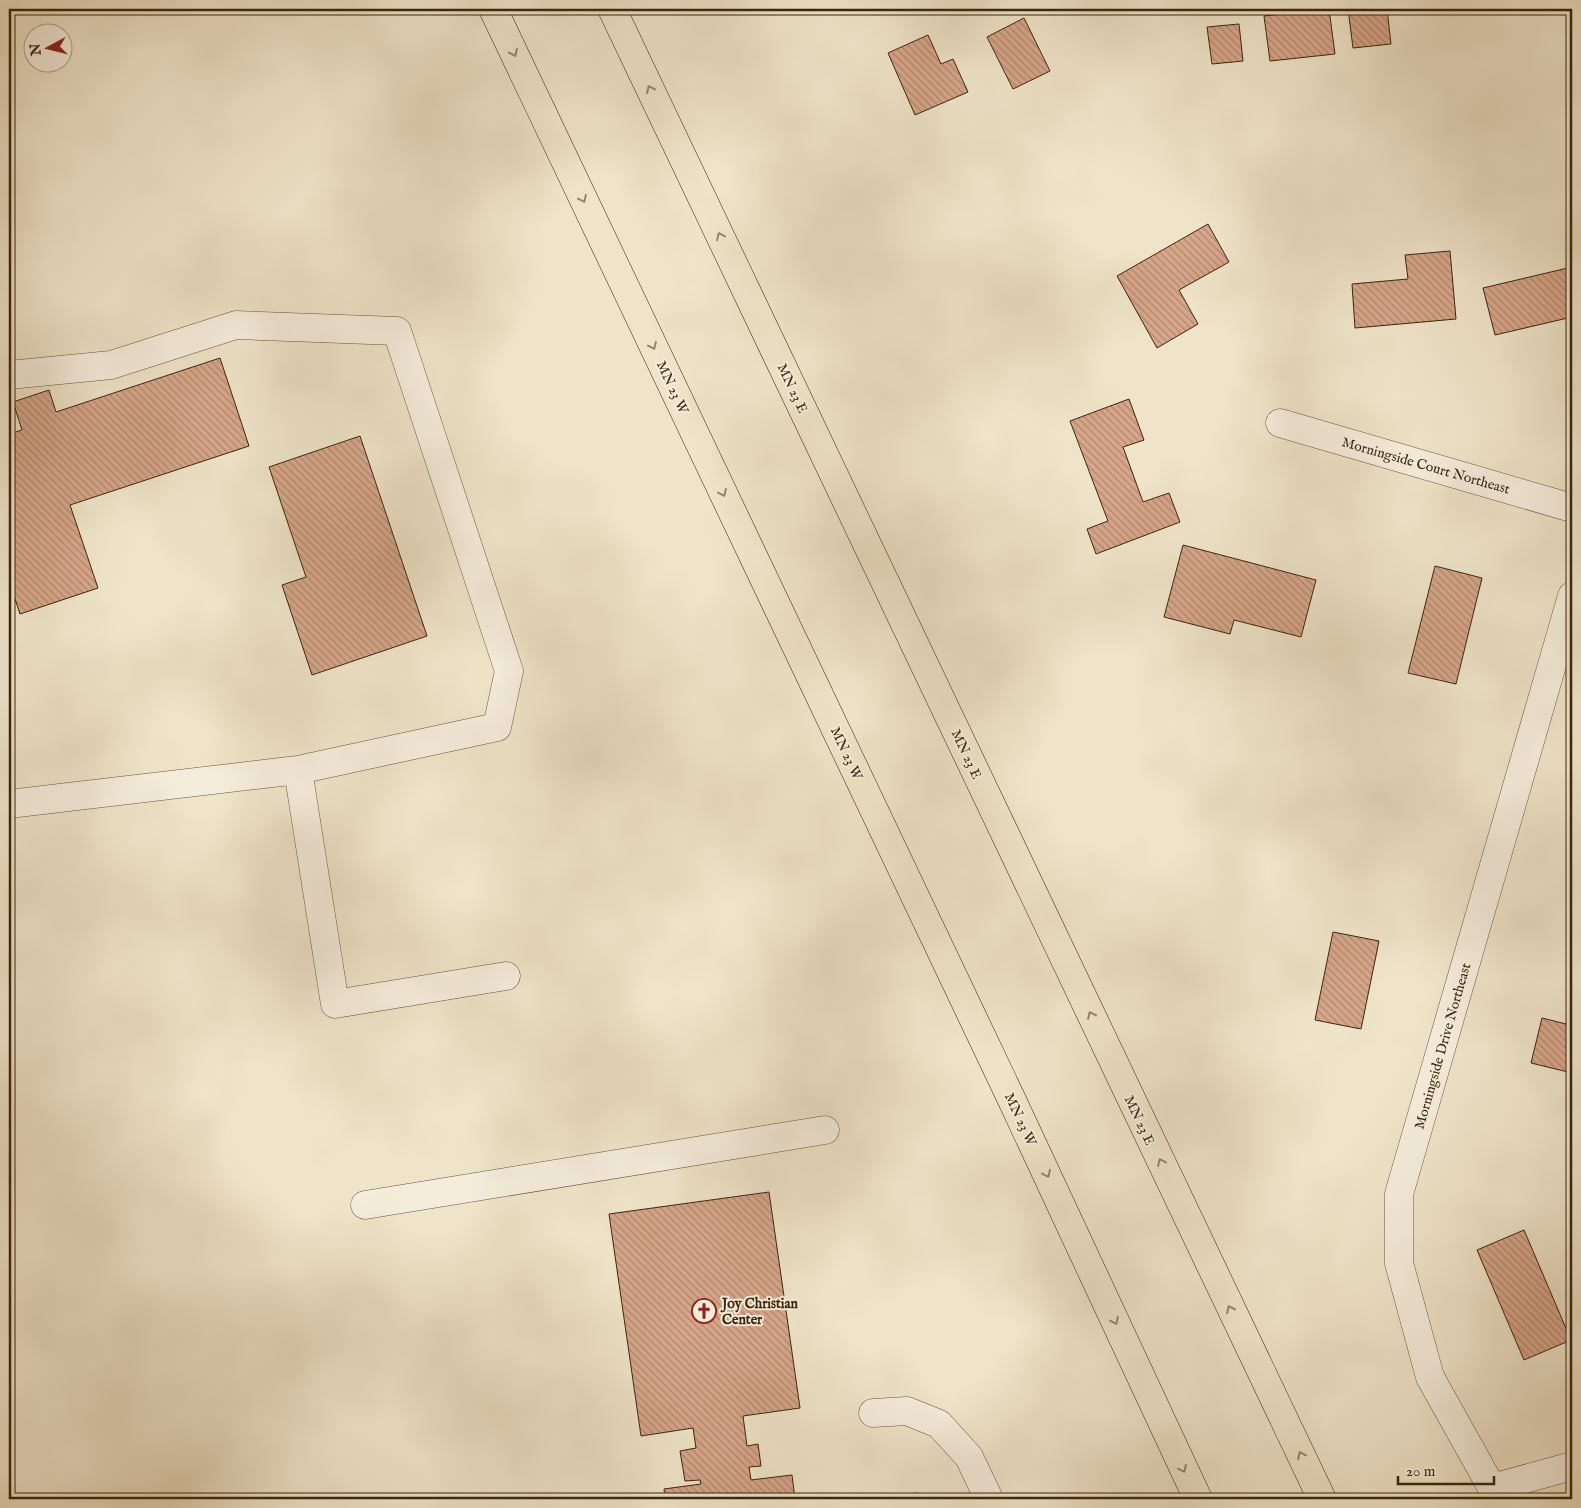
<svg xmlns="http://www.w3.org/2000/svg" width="1581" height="1508" viewBox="0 0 1581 1508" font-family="'IM FELL English',serif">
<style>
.building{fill:url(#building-back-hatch);stroke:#3b260b}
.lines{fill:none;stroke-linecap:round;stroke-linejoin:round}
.minor-casing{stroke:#68563a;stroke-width:29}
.highway-casing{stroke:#3b260b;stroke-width:29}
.minor{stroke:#f5eddc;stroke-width:28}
.highway{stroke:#efe4c9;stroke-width:28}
.oneway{stroke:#95856a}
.labels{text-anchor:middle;stroke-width:4;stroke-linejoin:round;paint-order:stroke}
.street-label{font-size:14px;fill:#3b260b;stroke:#f5eddc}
.poi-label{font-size:14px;font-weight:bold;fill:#3b260b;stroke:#f5eddc;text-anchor:start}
</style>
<defs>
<pattern id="building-back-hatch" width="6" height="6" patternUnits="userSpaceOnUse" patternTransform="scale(1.25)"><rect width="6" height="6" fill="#d7a68b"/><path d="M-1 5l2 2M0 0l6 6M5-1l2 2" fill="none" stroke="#b08770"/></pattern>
</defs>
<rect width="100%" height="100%" fill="#efe4c9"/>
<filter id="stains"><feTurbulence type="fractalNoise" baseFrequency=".004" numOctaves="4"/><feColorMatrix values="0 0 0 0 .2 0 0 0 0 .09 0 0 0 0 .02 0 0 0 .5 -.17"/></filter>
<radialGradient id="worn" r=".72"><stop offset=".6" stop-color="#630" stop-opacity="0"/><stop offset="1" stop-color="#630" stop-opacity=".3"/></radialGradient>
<!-- building -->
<path class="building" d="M1329 9 1335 54 1270 61 1264 16Z
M1348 9H1387L1391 44 1353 48Z
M1024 18 1050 71 1013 89 987 37Z
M1239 24 1243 61 1212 64 1207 27Z
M928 35 941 64 953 59 968 92 915 115 888 53Z
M1208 224 1229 262 1179 290 1198 324 1157 348 1117 276Z
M1450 251 1456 319 1355 328 1352 284 1408 279 1405 255Z
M1572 267V317L1495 335 1483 288Z
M220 358 249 446 70 505 98 588 20 614 9 581V434L22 430 13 402 49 390 56 412Z
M1129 399 1144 440 1123 447 1143 502 1169 493 1180 522 1096 554 1087 529 1108 521 1070 421Z
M360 436 427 636 312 675 282 585 306 577 269 467Z
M1183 545 1316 580 1301 637 1234 620 1230 634 1164 617Z
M1435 566 1482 578 1456 684 1408 673Z
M1333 932 1379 941 1361 1029 1315 1020Z
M1572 1015V1073L1531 1063 1542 1018 1570 1025Z
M769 1192 800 1408 743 1416 747 1446 758 1444 761 1466 749 1467 751 1480 792 1475 795 1499H665L664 1489 701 1484 700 1480 685 1481 680 1451 696 1448 693 1428 641 1436 609 1214Z
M1524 1230 1571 1340 1524 1360 1477 1250Z
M917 1493 918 1499H874Z"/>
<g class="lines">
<defs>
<path id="minor" d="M9 375 111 365 236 325 397 331 509 671 497 727 298 770 9 804
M1280 423 1572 508
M298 770 335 1004 506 976
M365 1205 825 1130
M873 1413 907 1411 939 1424 969 1457 989 1499
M1492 1488 1572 1466
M1497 1499 1492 1488 1430 1377 1399 1263V1194L1572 596"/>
<path id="highway" d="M493 9 1011 1098 1198 1499
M612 9 1322 1499"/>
</defs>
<!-- minor casing -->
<use href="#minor" class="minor-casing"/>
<!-- highway casing -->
<use href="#highway" class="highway-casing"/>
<!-- minor -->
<use href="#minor" class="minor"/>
<!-- highway -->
<use href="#highway" class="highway"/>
</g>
<!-- one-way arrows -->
<defs><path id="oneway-chevron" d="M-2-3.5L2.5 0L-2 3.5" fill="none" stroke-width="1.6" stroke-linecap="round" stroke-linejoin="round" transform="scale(1.25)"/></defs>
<g class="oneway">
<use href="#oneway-chevron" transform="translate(514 53) rotate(65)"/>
<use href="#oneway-chevron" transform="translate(650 89) rotate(-115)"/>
<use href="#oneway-chevron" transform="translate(583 199) rotate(65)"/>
<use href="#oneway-chevron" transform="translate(720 236) rotate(-115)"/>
<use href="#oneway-chevron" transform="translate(653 346) rotate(65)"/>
<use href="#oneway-chevron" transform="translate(723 493) rotate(65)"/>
<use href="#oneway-chevron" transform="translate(1091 1015) rotate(-115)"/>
<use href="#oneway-chevron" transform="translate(1161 1162) rotate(-115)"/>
<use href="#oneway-chevron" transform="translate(1047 1174) rotate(65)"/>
<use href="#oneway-chevron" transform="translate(1230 1309) rotate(-115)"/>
<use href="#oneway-chevron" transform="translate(1115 1321) rotate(65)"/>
<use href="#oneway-chevron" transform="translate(1301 1455) rotate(-116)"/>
<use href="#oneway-chevron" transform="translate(1183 1469) rotate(65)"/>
</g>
<!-- icons -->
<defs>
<symbol id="church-ring" viewBox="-11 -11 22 22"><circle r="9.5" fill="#f5eddc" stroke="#8f2418" stroke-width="1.5"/><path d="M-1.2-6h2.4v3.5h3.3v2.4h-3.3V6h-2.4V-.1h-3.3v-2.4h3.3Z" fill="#8f2418"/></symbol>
</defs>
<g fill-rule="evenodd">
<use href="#church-ring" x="690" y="1297" width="28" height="28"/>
</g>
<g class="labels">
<!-- street labels -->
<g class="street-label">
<text transform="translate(673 387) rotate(65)" y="5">MN 23 W</text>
<text transform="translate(793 388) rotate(65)" y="5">MN 23 E</text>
<text transform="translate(1426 465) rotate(16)" y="5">Morningside Court Northeast</text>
<text transform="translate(847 753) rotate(65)" y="5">MN 23 W</text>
<text transform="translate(967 754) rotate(65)" y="5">MN 23 E</text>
<text transform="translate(1442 1046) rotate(-74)" y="5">Morningside Drive Northeast</text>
<text transform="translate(1021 1119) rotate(65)" y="5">MN 23 W</text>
<text transform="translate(1140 1120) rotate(65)" y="5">MN 23 E</text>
</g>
<!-- poi labels -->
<g class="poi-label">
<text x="722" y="1308">Joy Christian<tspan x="722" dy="16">Center</tspan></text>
</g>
</g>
<!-- margin -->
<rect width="1581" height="1508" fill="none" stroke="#efe4c9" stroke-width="30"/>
<rect x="10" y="10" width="1561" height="1488" fill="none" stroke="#3b260b" stroke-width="2.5"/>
<rect x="15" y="15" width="1551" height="1478" fill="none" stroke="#3b260b"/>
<!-- north arrow -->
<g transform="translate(48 48) rotate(263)"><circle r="24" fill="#f5eddc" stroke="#ab9d88"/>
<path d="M0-4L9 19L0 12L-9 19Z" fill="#8f2418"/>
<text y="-8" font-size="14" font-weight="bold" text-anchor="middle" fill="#3b260b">N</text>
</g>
<!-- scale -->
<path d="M1398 1476v8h96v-8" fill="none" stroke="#3b260b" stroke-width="2.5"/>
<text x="1406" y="1476" font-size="15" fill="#3b260b" stroke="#f5eddc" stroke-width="4" paint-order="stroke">20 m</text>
<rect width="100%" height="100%" filter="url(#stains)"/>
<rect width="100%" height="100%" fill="url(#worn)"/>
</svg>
